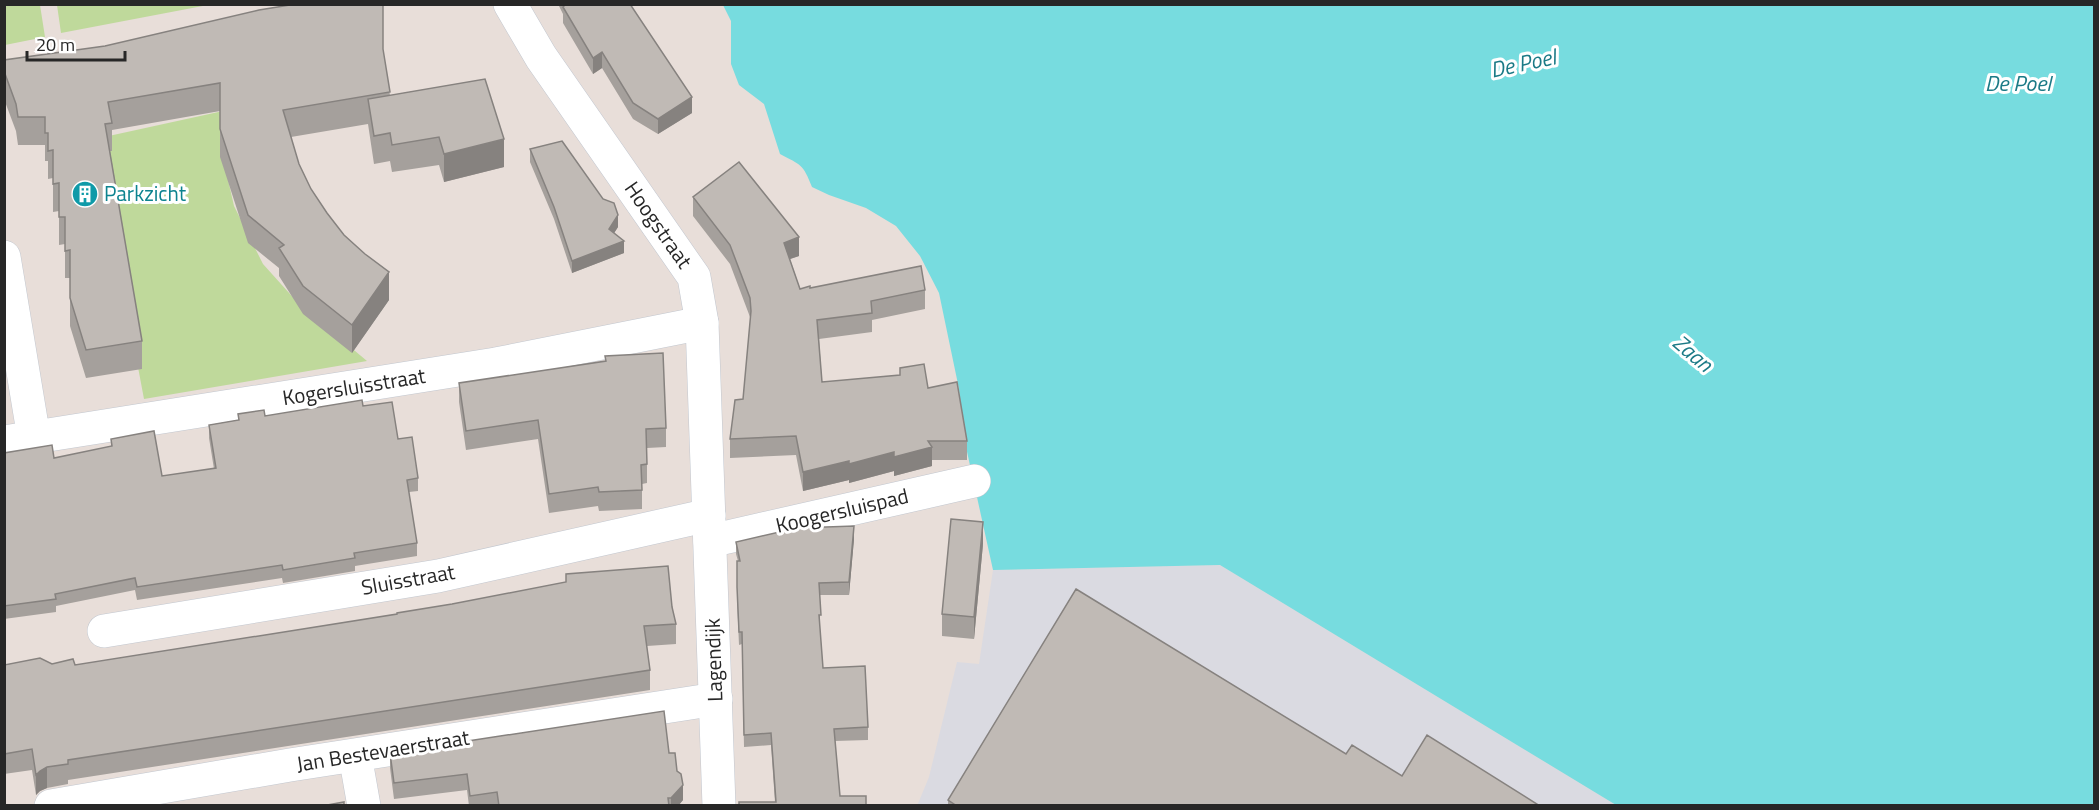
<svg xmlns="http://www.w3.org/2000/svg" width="2099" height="810" viewBox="0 0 2099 810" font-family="'Titillium Web',sans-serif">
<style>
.industrial{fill:#dadae1}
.green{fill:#bfd99b}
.water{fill:#77dcdf}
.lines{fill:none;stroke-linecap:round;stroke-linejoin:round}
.minor-casing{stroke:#c2c7cf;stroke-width:34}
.tertiary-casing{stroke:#c2c7cf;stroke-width:34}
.minor{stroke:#fff;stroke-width:33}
.tertiary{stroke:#fff;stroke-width:33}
.wall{fill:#a5a09c}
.shaded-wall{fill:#86827f}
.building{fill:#c0bab5;stroke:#86827f;stroke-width:1.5}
.labels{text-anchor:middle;stroke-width:6;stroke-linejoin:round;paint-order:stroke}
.culture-label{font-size:21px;fill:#0d838f;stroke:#fff;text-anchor:start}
.street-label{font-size:21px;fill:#272727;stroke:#fff}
.water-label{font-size:22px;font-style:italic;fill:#1b7a86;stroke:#fff}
</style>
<rect width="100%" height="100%" fill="#e8ded9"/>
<!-- industrial -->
<path class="industrial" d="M1220 565 1616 805 917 806 929 777 957 662 979 664 993 570Z"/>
<!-- green -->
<path class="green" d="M5 4 40 5 45 37 5 45Z
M57 5V4L208 5 61 33Z
M255 104 221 149 234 206 263 264 299 304 367 361 144 399 95 139Z"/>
<!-- water -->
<path class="water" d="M723 5H2094V805H1616L1220 565 993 570 964 438 959 389 939 293 920 256 896 226 866 208 829 195 812 187C803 164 801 165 780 154L764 104 739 85 731 64V21Z"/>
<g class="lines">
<defs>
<path id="minor" d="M4 257 34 438
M4 442 496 364 702 323
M710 541 974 481
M104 631 438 576 709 515
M355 755 364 806
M51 806 290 765 716 699"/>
<path id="tertiary" d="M510 4 541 57 694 277 702 323 719 806"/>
</defs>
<!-- minor casing -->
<use href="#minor" class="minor-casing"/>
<!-- tertiary casing -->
<use href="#tertiary" class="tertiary-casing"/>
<!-- minor -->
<use href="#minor" class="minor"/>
<!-- tertiary -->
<use href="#tertiary" class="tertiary"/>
</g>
<!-- wall -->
<path class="wall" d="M558 4H630L692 113 658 134 633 119 602 68 593 74 563 23V14Z
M383 50 390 96 504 167 444 182 439 165 392 172 390 161 374 164 368 124 291 137 299 164 311 189 327 213 389 300 352 353 303 314 279 276V268L248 243 220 157V111L112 130V151H110L142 341V369L86 378 70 326V278H65V244L59 245V211L53 212V178L48 179V161H45V145H18L16 131 4 99V60Z
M530 149 618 227 614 233 624 253 572 273 554 219 530 162Z
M693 197 799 256 790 259 800 289 810 288 925 290V309L872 320V332L819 339 822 382 928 388 967 441V460H932V466L894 476V471L849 483V480L803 491 796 455 730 458V439L743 399 750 322V317L730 264 693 216Z
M459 383 666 428V447L647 448V483L642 484V509L599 511 598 506 549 513 538 439 466 450 459 402Z
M363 406 398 439 418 478V491L409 492 417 543V556L355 566V571L283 583 282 578 137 600 135 590 56 606V612L4 619V453L54 458 111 447V439L162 476 214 469 209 438V425L238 420V414L265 416Z
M854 539 849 595H820V628L823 668 868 727V740L835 741 775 802 771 745 744 747 742 644 739 645 737 599V561H738L736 554V542Z
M983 544 974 639 942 636V614Z
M672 607 676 624V644L647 646 650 670V690L68 780V784L47 788 40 791 36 795 32 770 4 774V665L52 664 75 665Z
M390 753H669L677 771 683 800 678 806H469L467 790 394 799 390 768Z
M1346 754 1402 776 1540 806H948V800Z"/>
<!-- shaded-wall -->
<path class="shaded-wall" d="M602 52V68L593 74V58Z
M692 97V113L658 134V119Z
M504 139V167L444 182V154Z
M618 215V227L609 241V229Z
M799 237V256L784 261V243Z
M624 241V253L572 273V261Z
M389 272V300L352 353V325Z
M932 447V466L894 476V471L849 483V480L803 491V472L849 461 894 452Z
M983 522V544L974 639V617Z
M854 526V539L849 595V582Z
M47 767V788L40 791 36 795V775L40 771Z
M683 785V800L678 806H671V798Z"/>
<!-- building -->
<path class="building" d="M296 4H383V49L390 92 283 110 299 164 311 189 327 213 344 235 365 254 389 272 352 325 303 286 279 248 284 245 248 215 220 129V83L108 102 112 123 105 124 142 341 86 350 70 298V250L65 251V217H59V183L53 184V150L48 151V133H45V117H18L16 104 4 71V60L105 46 259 10Z
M566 4H630L692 97 658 119 633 103 602 52 593 58 563 7Z
M485 79 504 139 444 154 439 137 392 145 390 133 374 136 368 99Z
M562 141 603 199 614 203 618 215 609 229 624 241 572 261 554 207 530 149Z
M739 162 799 237 784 243 800 289 810 286V288L921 266 925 290 871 301 872 313 817 320 822 382 900 375V368L924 364 928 388 957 382 967 441H928L932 447 894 457V452L849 464V461L803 472 796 436 730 439 735 400 743 399 751 311 750 298 730 245 693 197Z
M663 353 666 428 646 429 647 464 641 465 642 490 599 492 598 487 549 494 538 420 466 431 459 383 606 361 605 356Z
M362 400 363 406 392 402 398 439 412 437 418 478 407 480 417 543 354 553 355 558 283 570 282 565 137 587 135 578 55 594 56 599 4 606V453L52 445 54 458 112 446 111 439 154 431 162 476 216 468 209 425 239 420 238 414 264 410 265 416Z
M951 519 983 522 974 617 942 614Z
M854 526 849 582 819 583 821 615H819L823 668 865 666 868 727 834 729 840 796H866V806H739V802H776L771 733 744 735 742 632H739L737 587V561H740L736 542 797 528Z
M668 566 672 607 676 624 644 626 650 670 68 760V764L47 767 40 771 36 775 32 749 4 754V665L40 658 52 664 73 659 75 665 397 614V613L452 604 566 582V574Z
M1076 589 1346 754 1352 745 1402 776 1427 735 1540 806H957L948 800Z
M664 711 669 753H675L677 771 681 774 683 785 671 798H668L669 806H499L497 792 470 796 467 774 394 783 390 753Z
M344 802V806H322Z"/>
<!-- icons -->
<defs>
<symbol id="building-disc" viewBox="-11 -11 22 22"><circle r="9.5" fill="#0f9aa8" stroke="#fff"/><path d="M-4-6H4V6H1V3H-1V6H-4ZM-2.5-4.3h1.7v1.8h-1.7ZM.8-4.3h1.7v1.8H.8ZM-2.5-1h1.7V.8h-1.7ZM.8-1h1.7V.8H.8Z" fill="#fff"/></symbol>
</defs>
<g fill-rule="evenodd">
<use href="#building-disc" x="70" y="179" width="30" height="30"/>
</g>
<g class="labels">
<!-- culture labels -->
<g class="culture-label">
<text x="104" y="201">Parkzicht</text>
</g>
<!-- street labels -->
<g class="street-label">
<text transform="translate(658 225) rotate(55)" y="7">Hoogstraat</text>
<text transform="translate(354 387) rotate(-9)" y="7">Kogersluisstraat</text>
<text transform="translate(842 511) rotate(-13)" y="7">Koogersluispad</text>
<text transform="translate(408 580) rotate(-10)" y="7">Sluisstraat</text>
<text transform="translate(714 660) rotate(-92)" y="7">Lagendijk</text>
<text transform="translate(383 751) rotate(-9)" y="7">Jan Bestevaerstraat</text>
</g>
<!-- water labels -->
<g class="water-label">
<text transform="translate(1523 63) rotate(-12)" y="8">De Poel</text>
<text x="2018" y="91">De Poel</text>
<text transform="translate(1693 353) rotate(40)" y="8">Zaan</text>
</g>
</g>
<!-- border -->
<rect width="2099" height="810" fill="none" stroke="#272727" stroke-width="12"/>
<!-- scale -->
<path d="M27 51v9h98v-9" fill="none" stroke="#272727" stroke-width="3"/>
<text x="36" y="51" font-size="18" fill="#272727" stroke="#ffffff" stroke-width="4.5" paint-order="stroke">20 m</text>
</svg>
